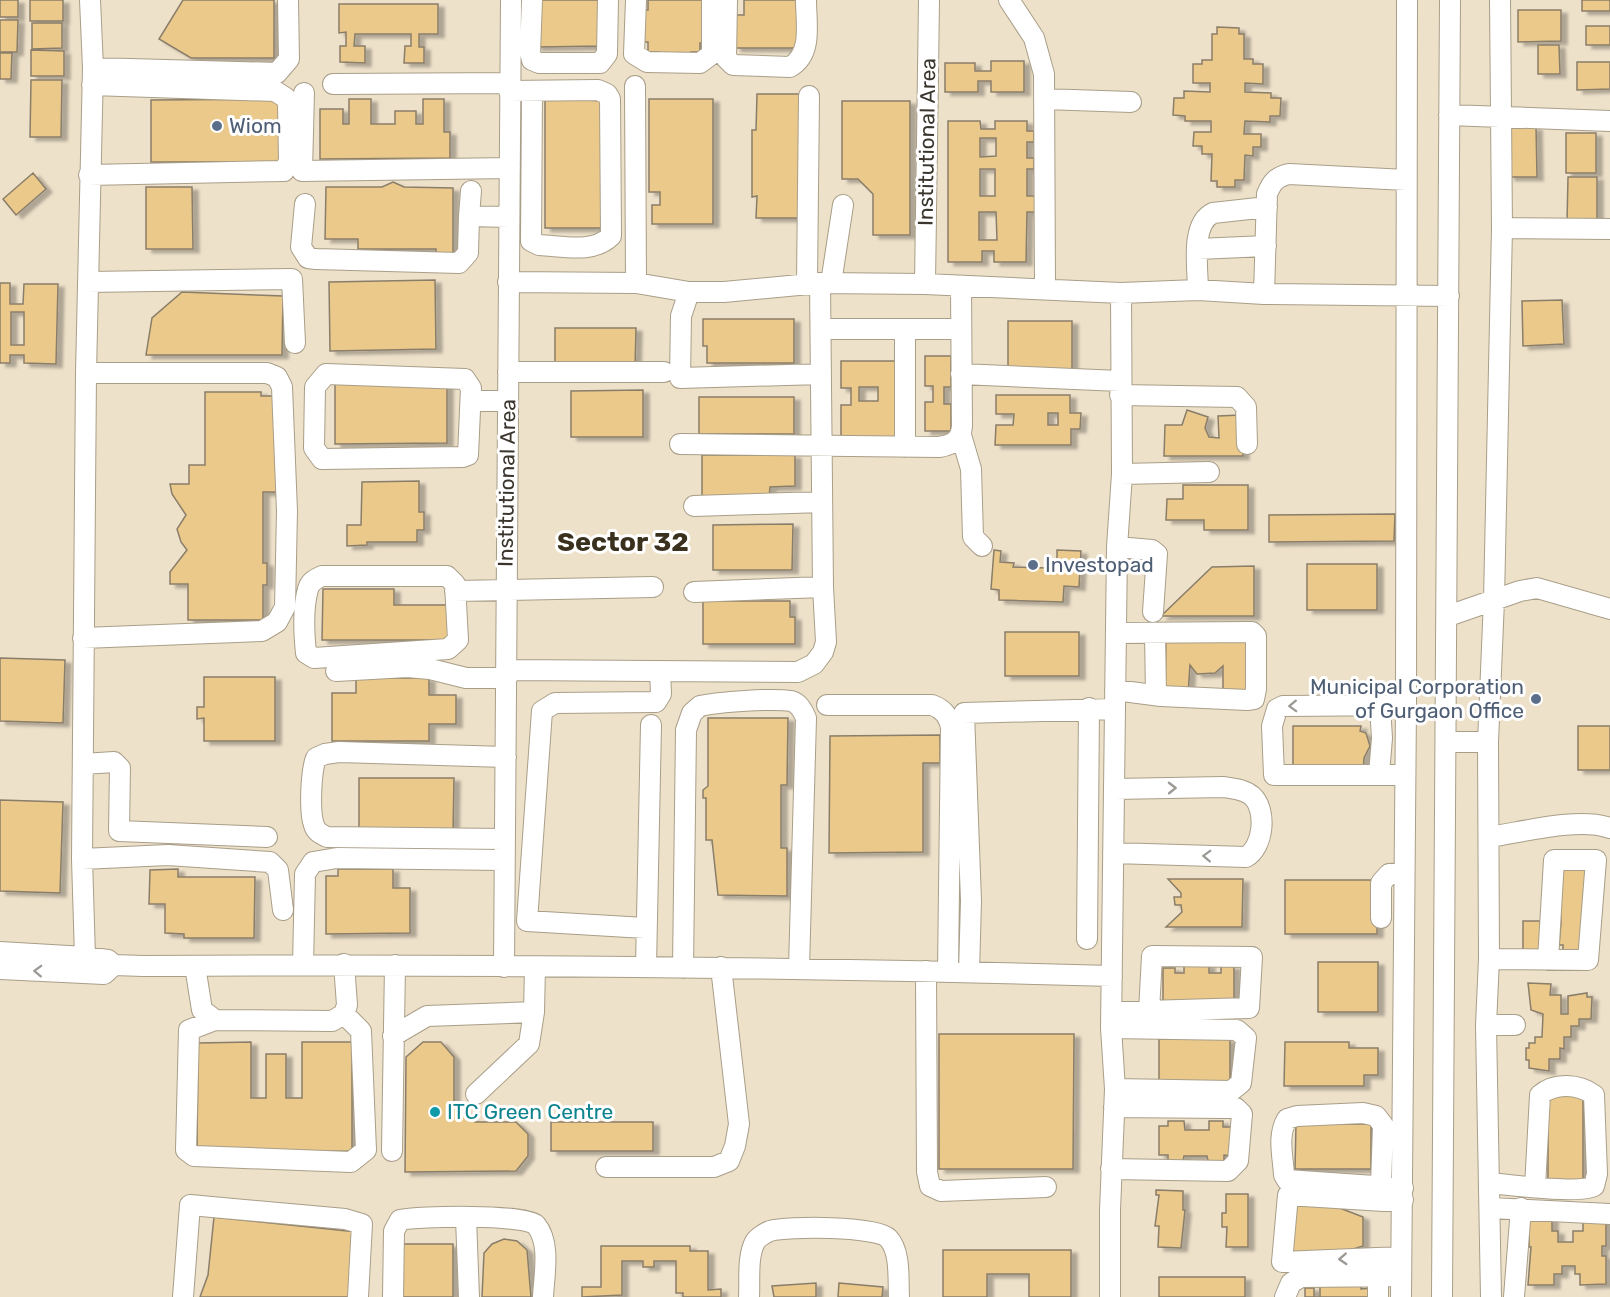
<svg xmlns="http://www.w3.org/2000/svg" width="1610" height="1297" viewBox="0 0 1610 1297" font-family="Rubik,sans-serif">
<style>
.building{fill:#eac98a;stroke:#8a7e6a;stroke-width:1.5;fill-rule:evenodd;filter:url(#shadow)}
.lines{fill:none;stroke-linecap:round;stroke-linejoin:round}
.minor-casing{stroke:#a99e88;stroke-width:22}
.minor{stroke:#fff;stroke-width:20}
.oneway{stroke:#9d9a96}
.service-dot{fill:#5c6f8a;stroke:#fff;stroke-width:2}
.culture-dot{fill:#0f9aa8;stroke:#fff;stroke-width:2}
.labels{text-anchor:middle;stroke-width:6;stroke-linejoin:round;paint-order:stroke}
.service-label{font-size:21px;fill:#4e5e75;stroke:#fff;text-anchor:start}
.street-label{font-size:21px;fill:#3b362d;stroke:#fff}
.culture-label{font-size:21px;fill:#0d838f;stroke:#fff;text-anchor:start}
.district-label{font-size:27px;font-weight:bold;fill:#3a301e;stroke:#fff}
</style>
<defs>
<filter id="shadow"><feDropShadow dx="6" dy="3.5" stdDeviation="1.5" flood-color="#0004"/></filter>
</defs>
<rect width="100%" height="100%" fill="#eee1ca"/>
<!-- building -->
<path class="building" d="M0 0H18V17H0Z
M30 0H63V21H30Z
M183 0H274V58H191L159 39Z
M537 0H603V46L536 47Z
M648 0H703L707 43H700V52H691V58H659V52H648V42H644V10H648Z
M744 0H801L800 48H735V15H744Z
M1582 0H1610V11H1582Z
M339 4H438V34H419V47H424V63H404L405 46H411V34H355L354 46H365V63L340 62V46H346V32L339 33Z
M1518 10H1561V41L1518 42Z
M0 20H18L17 52H0Z
M32 23H62V48L32 49Z
M1586 26H1610V45H1586Z
M1217 27 1239 28V34H1244V59H1253V64H1263V84L1245 83V92L1271 93V98H1281L1280 116H1270V122L1245 121 1244 134H1261V147H1253V156L1245 155 1244 180H1235V187H1217V181H1211L1212 154H1202V146H1193L1194 132H1211V121H1185V116L1173 115 1174 98H1184V91L1210 92V83H1193V64H1202V60H1212V34H1217Z
M1538 45H1559L1560 74H1538Z
M31 50 64 51V76H31Z
M0 53H12L11 79H0Z
M991 61H1024V92H991V81H978V92H945V63H975V71H991Z
M1577 62H1610V89L1577 90Z
M31 80H62L61 137H30Z
M757 94H804V218H756L757 196 752 197V130H756Z
M545 97 602 101 611 228H545Z
M281 99V162H151V100Z
M349 99H371V124H395V111H416V124H423V99H444V132H450V158L320 159V109H343V124H349Z
M649 99H713V224H652V205H660V192H649Z
M842 101H910V235H873V194L858 179H842Z
M948 121H980L981 129H995V121H1027V131H1034V142H1027V158H1034V169H1027V196H1035V212H1027L1026 262H994V251H982V262H948ZM980 138H996V156L980 157ZM980 169H995V196H980ZM979 212H996L997 240H979Z
M1536 127 1537 177H1509L1508 128Z
M1566 133H1596V173H1566Z
M33 173 46 189 16 215 3 199Z
M1568 177H1597V223H1567Z
M393 182 404 187 453 188V257H436V249H358V239H325L326 187H382Z
M146 187H192L193 249H146Z
M435 280 436 349 330 351 329 282Z
M0 283H10V304H23L24 284H58L56 364 24 363V355H10V363H0ZM11 312H24V345H11Z
M182 292 283 296 282 355H146L152 318Z
M1562 300 1564 344 1523 346 1522 301Z
M703 319H794V363H707V346H703Z
M1008 321H1072V370H1008Z
M555 328H636L635 368H555Z
M925 356H951V387H944V404H951V431H925V402H933V386H925Z
M841 361H898L897 439H841V405H851V388H841ZM859 387H878V401H859Z
M335 384H447V443L335 444Z
M643 390V437H571V391Z
M205 392H261V396H277V492H263V563H267V585H263V620H188V584H170V572L187 550 181 542 177 529 186 515 172 494 170 484H189V465H205Z
M996 395H1070V413H1081L1080 429H1071V445H995L996 425H1013L1014 414H996ZM1048 413H1058V425H1048Z
M699 397H794V434H699Z
M1187 410 1208 417 1205 428 1209 437 1219 438 1218 416 1241 415 1243 456H1164L1165 425H1182Z
M702 455H795V486L770 487 769 499H702Z
M419 481V512H424V530H417V542H367V545L347 546V525H361L362 482Z
M1183 485H1248V530H1204V520H1166L1167 499H1183Z
M1395 514 1394 541 1269 542V515Z
M793 524 792 570H713V525Z
M994 550 1001 551 1000 562 1014 563 1013 567 1048 568 1049 562 1057 563V550L1081 551 1079 587 1064 586 1063 602 999 600V590L991 589Z
M1307 564H1377V610H1307Z
M1254 566V616H1161L1212 567Z
M323 589H394V605H448V640H322Z
M703 601H790V617H795V644H703Z
M1005 632H1079V676H1005Z
M1166 635 1248 637 1247 696H1223V666L1215 673 1197 674 1190 665 1188 695H1165Z
M0 658 65 660 63 723 0 721Z
M204 677H275V741H204V718L197 719V707H204Z
M356 678H429V695H456V724H429V741H332V693H356Z
M708 718H788L787 785H781V848H787V896L718 895 712 840H706V798H703V790L708 786Z
M1293 726H1361L1360 731 1366 733 1370 746 1364 758 1363 773H1293Z
M1578 726H1610V770H1578Z
M940 735V763H923V852L829 853 830 736Z
M359 778H454L453 834 359 833Z
M0 800 63 802 60 893 0 891Z
M1558 865H1588V954H1563V945H1559L1561 923Z
M178 869V877H255L254 938H184V934L165 933V904H149L150 870Z
M338 869H393V888H410V933L326 934V876H338Z
M1168 879H1243L1242 927H1166L1182 912 1181 905H1175L1174 897H1181V893Z
M1285 880H1377V934H1285Z
M1523 921H1540V956H1523Z
M1318 962H1378V1012H1318Z
M1184 964H1209V973H1221V966H1234V1006L1163 1007V968H1175V973H1184Z
M1528 983 1551 984 1550 995H1561V1014H1568V996L1587 993V997H1592L1591 1019H1579V1026H1571V1037H1564V1049L1560 1048V1059H1549V1071L1529 1068V1060H1526V1048H1529V1043H1535V1037H1542L1543 1014 1531 1010Z
M939 1034H1074L1073 1169H939Z
M1159 1039H1230V1087L1159 1088Z
M251 1042V1098H266V1054H286V1098H302V1042H352V1151L197 1152 198 1043Z
M423 1042H441L454 1057V1101L475 1122H516L528 1134V1156L516 1171 405 1172 406 1057Z
M1285 1042H1349V1048H1378V1075H1364V1086H1284Z
M1548 1096H1583V1183H1548Z
M1168 1121H1184L1185 1130H1209V1121H1223V1127H1233V1156L1224 1155V1161H1208L1207 1156H1184L1183 1161H1168V1155H1159V1126H1168Z
M551 1122H653V1151H551Z
M1296 1124H1371V1169H1295Z
M1156 1190 1183 1191V1210H1185L1181 1248 1158 1247 1159 1226H1155L1159 1195H1156Z
M1226 1194H1248V1247H1226L1227 1227H1222V1213H1226Z
M1294 1204 1332 1205 1363 1217V1246L1325 1258 1292 1253Z
M214 1217 357 1232 351 1297H200L208 1275Z
M1529 1217H1552V1231H1558V1242H1573V1231H1583V1217H1606V1246H1602V1256H1606V1284L1580 1285V1274H1575V1266H1562V1274H1554V1285H1528L1531 1247H1529Z
M504 1239 517 1241 527 1250 531 1297H482L484 1253 492 1244Z
M401 1244H453V1297H401Z
M601 1246H690V1251H708V1290L721 1289V1297H683V1293H676V1261H654V1267H643V1261H622V1295L582 1297V1287H601Z
M943 1250H1071V1297H1029V1274H987V1297H943Z
M1159 1277H1245V1297H1159Z
M816 1283V1297H774L772 1286Z
M839 1283 883 1287 882 1297H838Z
M1320 1285 1361 1286V1289L1374 1288V1297H1305V1288H1314V1297H1320Z"/>
<g class="lines">
<defs>
<path id="minor" d="M532 0 530 52 532 60 539 63H600L607 54 608 0
M636 0 634 54 647 62 700 63 712 54V0
M727 0 726 58 733 65 790 67C813 54 806 23 806 0
M1009 0 1034 38 1044 74 1045 289
M93 68 277 73 289 59 288 0
M333 84 510 83
M635 86 636 283
M509 91 598 90 607 94 610 99 611 236C593 254 563 246 539 245L531 241 532 91
M304 93 302 171 510 168
M1044 99 1131 102
M1449 115 1610 121
M89 175 284 171 289 161 288 104 286 98 275 91 92 85
M305 204 301 247 308 258 316 259 459 263 468 253 469 216 509 217
M469 216 471 191
M1502 228 1610 229
M1198 249 1266 246
M88 282 292 279 295 343
M508 282 636 283 689 292H724L820 283 925 284 1121 293 1198 290 1264 294 1449 296
M807 283 809 96
M831 283 843 205
M925 284 929 0
M1198 290C1198 269 1190 224 1213 213L1267 207
M689 292 681 316 680 378 821 374
M1264 294 1267 194C1272 182 1276 177 1289 174L1406 180
M821 329H961
M508 372H664
M326 374 465 379 471 388 468 455 463 457 322 459 314 448 315 387Z
M961 374 1120 381
M1120 395 1237 397 1246 407 1247 444
M471 401H508
M961 435 971 469 973 537 982 546
M680 444 939 447C953 445 961 440 962 426L961 287
M905 447V329
M1122 474 1209 472
M694 506 822 502
M1117 547 1152 550 1157 554 1153 612
M322 576H447L455 584 458 640 448 649 314 658 306 653C304 634 303 607 308 589 310 582 315 579 322 576Z
M455 591 653 587
M694 592 823 587
M1448 616 1520 591 1537 588 1610 609
M1155 634 1156 695
M83 638 262 631 277 622 285 607 287 511 282 387 277 377 267 373H86
M507 670 798 672 814 664 823 652 826 642 823 587 820 283
M336 671 407 667 430 669 466 678H507
M1115 690 1161 696 1247 700 1254 699 1256 689V636L1252 632 1116 633
M827 705H932C943 709 948 715 951 727L948 971
M1447 742H1488
M83 764 114 762 120 768 119 831 267 837
M1379 774 1382 738 1380 707
M1405 775H1274L1272 726 1277 709 1283 706 1406 705
M1489 837C1524 832 1578 817 1610 828
M504 839 327 837C321 834 316 832 314 825 309 812 311 771 316 758L325 754 339 752 506 757
M1113 853 1246 857C1264 847 1267 809 1252 796 1244 789 1233 789 1224 787L1114 789
M82 859 168 855 270 862 278 870 283 910
M1381 918V883L1389 874 1404 873
M645 928 527 921 542 711 555 703 656 702 661 694 660 671
M1087 939 1089 708
M0 952 85 957 108 960 114 965 143 966C466 964 789 967 1112 976
M1489 959 1588 960 1596 860H1554L1548 960
M303 965 305 874 313 862 337 858 504 860
M195 966 202 1010 215 1020 332 1021 344 1014 347 1005 344 964
M504 967 511 0
M646 967 651 725
M683 968 686 730 692 713 700 706C718 702 773 698 791 701 799 703 803 711 806 718L799 968
M0 969 104 974 114 965
M926 971 927 1172 930 1186 941 1191 1046 1187
M969 972 971 901 964 713 1115 709
M82 973 85 957 82 859 86 373 93 68 90 0
M1111 1012 1249 1008 1252 957 1152 956 1149 1011
M215 1020 189 1030 186 1150 194 1156 351 1162 366 1150 361 1031 344 1014
M1486 1025H1515
M1111 1028 1237 1030 1246 1038 1241 1083 1231 1091 1115 1089
M393 1036 427 1016 534 1012 535 967
M476 1094 529 1044 534 1012
M392 1151 395 965
M606 1167H714L729 1161 735 1146 739 1124 721 967
M1111 1169 1228 1171 1238 1161 1242 1114 1236 1108H1226L1114 1107
M1490 1183C1510 1185 1580 1194 1594 1186L1597 1174 1594 1095C1579 1084 1555 1082 1540 1095L1535 1187
M1381 1186 1383 1125 1376 1116 1363 1113 1297 1116 1287 1119C1277 1136 1283 1156 1284 1175L1287 1180 1403 1188
M1490 1208 1610 1214
M466 1218 469 1297
M1401 1257 1282 1262 1288 1195 1384 1201 1403 1200
M1378 1276V1297
M183 1297 190 1205 345 1219 362 1224 358 1297
M393 1297 394 1231 400 1220C417 1216 527 1214 536 1225 551 1243 544 1275 543 1297
M749 1297C750 1280 747 1257 755 1242 757 1238 765 1233 770 1231 788 1226 876 1226 888 1238 901 1251 898 1280 899 1297
M1110 1297V1210L1115 1089 1111 1028 1112 951 1117 547 1122 474 1121 293
M1285 1297 1291 1283 1301 1277 1401 1276
M1401 1297 1406 705 1407 0
M1442 1297 1450 0
M1491 1297 1486 1025 1489 959 1488 742 1494 600 1502 228 1500 0
M1514 1297 1521 1208"/>
</defs>
<!-- minor casing -->
<use href="#minor" class="minor-casing"/>
<!-- minor -->
<use href="#minor" class="minor"/>
</g>
<!-- one-way arrows -->
<defs><path id="oneway-chevron" d="M-2-3.5L2.5 0L-2 3.5" fill="none" stroke-width="1.6" stroke-linecap="round" stroke-linejoin="round" transform="scale(1.5)"/></defs>
<g class="oneway">
<use href="#oneway-chevron" transform="translate(1293 706) rotate(178)"/>
<use href="#oneway-chevron" transform="translate(1172 788) rotate(-1)"/>
<use href="#oneway-chevron" transform="translate(1207 856) rotate(-178)"/>
<use href="#oneway-chevron" transform="translate(38 971) rotate(-178)"/>
<use href="#oneway-chevron" transform="translate(1343 1259) rotate(177)"/>
</g>
<!-- markers -->
<g class="service-dot">
<circle cx="217" cy="126" r="6"/>
<circle cx="1033" cy="565" r="6"/>
<circle cx="1536" cy="699" r="6"/>
</g>
<circle class="culture-dot" cx="435" cy="1112" r="6"/>
<g class="labels">
<!-- service labels -->
<g class="service-label">
<text x="229" y="133">Wiom</text>
<text x="1045" y="572">Investopad</text>
<text x="1524" y="694" text-anchor="end">Municipal Corporation<tspan x="1524" dy="24">of Gurgaon Office</tspan></text>
</g>
<!-- street labels -->
<g class="street-label">
<text transform="translate(927 142) rotate(-89)" y="7">Institutional Area</text>
<text transform="translate(507 483) rotate(-89)" y="7">Institutional Area</text>
</g>
<!-- culture labels -->
<g class="culture-label">
<text x="447" y="1119">ITC Green Centre</text>
</g>
<!-- district labels -->
<g class="district-label">
<text x="623" y="551">Sector 32</text>
</g>
</g>
</svg>
